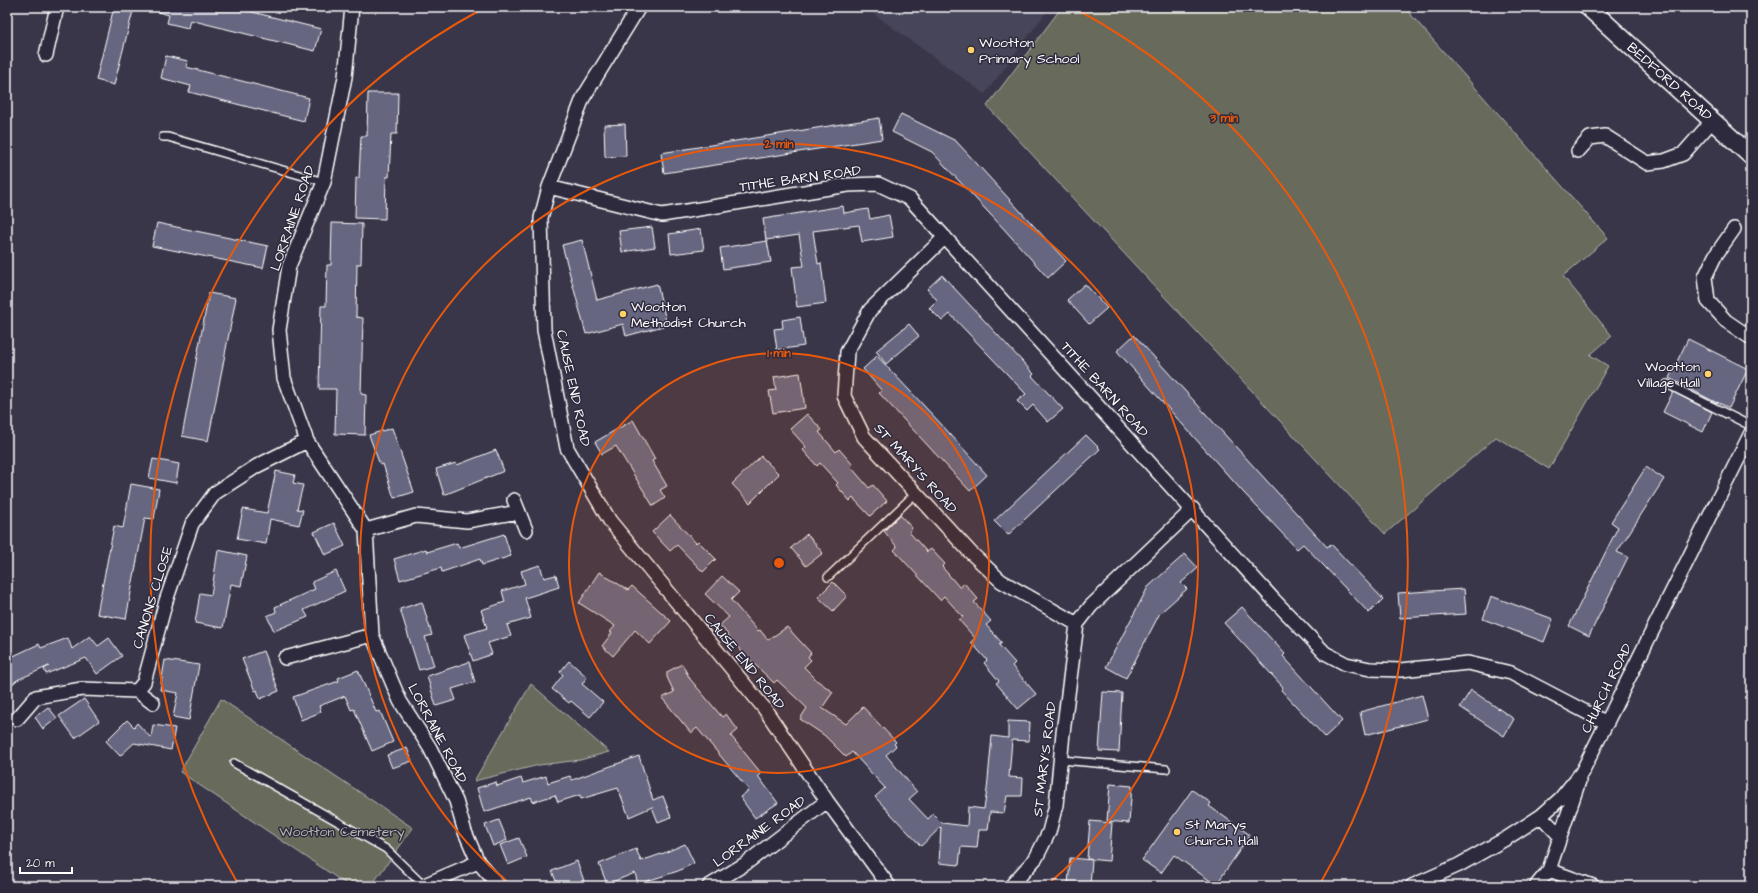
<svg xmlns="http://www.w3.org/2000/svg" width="1758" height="893" viewBox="0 0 1758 893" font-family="'Architects Daughter',sans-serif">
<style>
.built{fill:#47445a}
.green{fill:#686b5c;stroke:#b4b5ae}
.building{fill:#666680;stroke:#fff}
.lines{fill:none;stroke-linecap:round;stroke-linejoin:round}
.service-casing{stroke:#fff;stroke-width:10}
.minor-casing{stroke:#fff;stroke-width:16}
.tertiary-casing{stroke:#fff;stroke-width:20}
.service{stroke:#2f2a3d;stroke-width:7}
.minor{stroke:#2f2a3d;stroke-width:13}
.tertiary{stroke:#2f2a3d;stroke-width:17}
.ring{fill:none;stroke:#e8590c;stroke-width:2}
.poi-dot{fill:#ffd166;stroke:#2f2a3d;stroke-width:1.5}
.labels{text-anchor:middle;stroke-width:3;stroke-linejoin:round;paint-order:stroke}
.poi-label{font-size:14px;fill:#fff;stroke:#2f2a3d;text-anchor:start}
.street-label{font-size:14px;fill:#fff;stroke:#2f2a3d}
.park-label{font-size:14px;fill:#b4b5ae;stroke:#2f2a3d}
.centre{fill:#e8590c;stroke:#2f2a3d;stroke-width:2}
.ring-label{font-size:12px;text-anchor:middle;font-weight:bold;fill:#e8590c;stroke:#2f2a3d;stroke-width:3;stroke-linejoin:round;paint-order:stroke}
</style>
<rect width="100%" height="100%" fill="#3a364a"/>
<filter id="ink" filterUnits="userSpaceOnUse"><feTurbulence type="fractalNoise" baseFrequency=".025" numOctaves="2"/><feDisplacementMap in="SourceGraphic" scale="8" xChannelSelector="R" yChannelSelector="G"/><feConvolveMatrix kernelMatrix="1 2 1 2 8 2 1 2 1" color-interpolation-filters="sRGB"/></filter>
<g filter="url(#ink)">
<!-- built -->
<path class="built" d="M864 7H1050L985 94Z"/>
<!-- green -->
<path class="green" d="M1062 7H1404L1608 238 1563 276 1612 336 1590 355 1608 366 1549 469 1496 437 1385 534 987 106Z
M531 684 609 752 580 760 539 765 474 781Z
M221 699 413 828 371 886H349L180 772Z"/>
<!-- building -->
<path class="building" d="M114 7H134L114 85 96 80Z
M159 7H232L321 29 315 51 190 20 188 28 167 23 169 15 158 12Z
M166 56 188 61 186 67 309 98 304 121 189 92 191 86 161 78Z
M368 93H398L397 134H391L389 177H386L385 219 355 218 356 178H359L361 136H367Z
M901 114 956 141 1066 261 1048 278 1004 229 932 152 892 132Z
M879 118 882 139 664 173 661 153Z
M625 124 626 156 605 157 604 125Z
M843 206 844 213 868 209 870 219 889 215 893 237 862 242 859 225 813 231 818 264 821 263 826 303 797 307 792 267 804 266 799 235 766 240 763 219Z
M157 223 268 246 263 268 152 246Z
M332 223 362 224 361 264H357L356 317 363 318 361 394 366 395 365 435 335 434 336 389H319L321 306H326L327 265H331Z
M652 227 655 247 622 252 619 231Z
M701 229 704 250 671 254 669 234Z
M582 240 597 300 657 284 667 325 626 336 623 324 586 334 562 245Z
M767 241 771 262 723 269 720 248Z
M942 275 1034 374 1032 376 1063 409 1048 422 1033 405 1027 411 1017 401 1026 394 950 314 942 321 929 308 937 300 927 289Z
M1085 284 1107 308 1089 324 1067 300Z
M209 293 236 298 208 441 182 436Z
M800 317 804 346 777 350 774 329 783 328 782 320Z
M909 324 919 336 886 364 876 351Z
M1134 335 1327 547 1331 544 1383 599 1369 613 1303 544 1297 549 1243 492 1117 351Z
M1688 339 1748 369 1729 408 1717 402V403L1669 378Z
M877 356 942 425 987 475 970 491 879 393 882 391 863 369Z
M800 373 805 408 773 413 769 391 776 390 774 377Z
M1673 392 1712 412 1703 432 1663 412Z
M807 414 822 430 819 432 836 452 839 449 853 465 851 467 869 488 873 485 887 501 870 516 853 498 850 501 836 485 838 483 820 463 817 466 803 450 806 447 790 429Z
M633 420 655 459 652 461 667 486 660 490 665 498 653 506 616 446 602 454 595 442Z
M392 428 414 492 394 498 383 464 380 465 369 435Z
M1086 435 1100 449 1008 535 994 521Z
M496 450 504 471 444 495 436 469 456 463 457 465Z
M761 456 779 474 750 503 732 484Z
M153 459 179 464 176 483 149 478Z
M1646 467 1664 479 1617 552 1628 557 1589 636 1569 626 1618 527 1611 522Z
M276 471 295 475 293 483 303 485 297 509 303 510 299 525 270 519 266 544 237 539 243 509 267 513Z
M131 484 159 489 154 519 145 518 126 619 97 614 114 526 123 528Z
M670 515 696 543 698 541 716 559 703 572 677 545 670 551 652 532Z
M900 515 912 528 909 532 927 552 931 549 945 564 942 567 960 588 964 583 978 599 974 602 991 621 986 625 1002 643 999 645 1015 663 1012 666 1036 694 1018 709 996 683 999 681 984 663 987 660 971 642 975 638 959 620 963 617 944 596 940 600 894 550 897 547 884 531Z
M334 523 345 546 325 555 314 532Z
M504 534 511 556 482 565 480 559 442 572 441 568 400 580 394 559 426 549 427 552 457 543 459 548Z
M807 534 823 553 806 566 791 548Z
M218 550 247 556 241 586 231 584 223 628 195 623 200 593 211 595Z
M1185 554 1198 568 1181 583 1187 589 1160 613 1126 678 1106 667 1148 587Z
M540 565 544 578 556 575 559 587 525 598 531 618 507 625 511 636 488 643 492 654 473 661 464 635 487 628 481 610 505 602 502 591 525 584 521 571Z
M336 571 345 591 304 610 308 617 274 631 267 616 276 612 275 607 315 589 312 582Z
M599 572 628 590 632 586 671 621 650 644 635 630 613 656 602 646 612 633 610 632 615 626 579 603Z
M722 576 739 592 731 600 758 631 760 630 768 640 787 627 811 653 808 657 811 660 804 667 815 678V679L833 692 822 708 846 724 863 707 896 742 894 744 896 746 886 755 917 792 909 799 928 819 933 814 942 823 967 826 968 807 984 809 987 790 992 736 1008 738V721L1030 722 1029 741 1012 740 1009 777 1023 778 1022 796H1007L1004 813 990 812 988 830H979L977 848 961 847 959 865 939 863 941 827 921 846 875 797 885 788 852 752 846 757 824 735 800 719 807 708 777 680 774 683 742 652 720 625 729 617 705 594Z
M833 582 847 596 833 611 818 597Z
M1464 589 1466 614 1400 618 1398 593Z
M1491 596 1553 619 1544 642 1483 619Z
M422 602 432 635 425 637 434 666 419 670 400 609Z
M1242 607 1285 654 1283 656 1342 721 1325 737 1281 690 1283 687 1224 623Z
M90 636 98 646 109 638 122 656 97 674 86 658 46 674 44 669 49 666 17 680 7 689V659L39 644 41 648 68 638 72 649Z
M263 651 279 691 260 699 257 690 255 691 242 659Z
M165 660 199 665 189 720 173 717 178 693 160 690Z
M569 661 587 677 582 684 603 702 590 717 571 701 569 703 552 689 563 675 560 672Z
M469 662 475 682 452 689 456 700 436 706 427 676Z
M682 664 690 679 722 717 726 714 738 730 731 736 761 773 758 776 778 803 755 818 740 797 749 790 697 728 691 733 662 698 674 692 667 677V672Z
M358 670 376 712 380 711 393 742 372 751 354 709 351 710 345 696 319 706 321 712 301 720 293 697 339 681 338 678Z
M1471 690 1514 719 1504 736 1460 707Z
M1103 692 1122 693 1119 752 1099 751Z
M1422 695 1428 719 1365 735 1360 712Z
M84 699 99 721 75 738 59 716Z
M48 707 57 718 43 729 35 717Z
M127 720 134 727 137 723 151 738 153 725 175 728 171 750 134 743 120 756 106 741Z
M407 748 412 761 392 768 387 755Z
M639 756 653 800 663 796 671 817 658 822 652 807 629 817 618 788 581 799 580 795 558 802 555 795 533 802 531 797 484 812 477 788 496 782 497 786 521 778 523 783 546 776 548 783 570 776 572 780Z
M1110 784 1132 786 1129 823 1107 821Z
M1192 790 1211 803 1209 806 1250 835 1216 885 1174 855 1161 873 1142 860Z
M499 820 507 840 493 846 485 825Z
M1090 821 1112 823 1109 861 1087 859Z
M519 838 527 857 508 865 500 845Z
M685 844 694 863 678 871 638 884 635 873 607 884 599 864 636 849 641 861 664 853Z
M1070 858 1092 860 1090 886H1068Z
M577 861 584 881 571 886H558L552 871Z"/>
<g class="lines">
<defs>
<path id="service" d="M163 137H168L324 182
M1667 384 1751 426
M828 577 916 493
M1061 760 1166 769
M234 763 386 849 423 885"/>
<path id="minor" d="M352 7 345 77 324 182 289 266 279 330 284 378 307 441 366 530 372 635 400 701 430 748 456 801 465 832 478 862 499 886
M639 7 583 98 549 187 541 218 544 330 567 448 610 521 764 708 827 801 889 886
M46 55 57 7
M1578 151 1590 138 1605 136 1647 163 1664 161 1683 154 1713 120
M549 187 662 215 848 185 878 184 910 199 1274 600 1325 653 1346 664 1370 669 1401 670 1468 663 1511 673 1607 723
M1734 229 1715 256 1705 277 1708 301 1726 321 1751 338
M945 237 870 310 847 352 844 396 864 437 970 552 1001 581 1077 624 1091 606 1193 509
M514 500 526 530
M366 530 416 516 467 521 519 512
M285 658 372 635
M137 691 153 703
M17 719 36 697 82 689 137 691 144 682 166 601 192 524 215 493 257 466 307 441
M1541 816 1560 836
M1549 870 1593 886
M422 886 478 862
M709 886 745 864 827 801
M1011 886 1036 858 1049 832 1056 805 1063 733 1077 624
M1412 886 1459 865 1507 838 1541 816 1560 799 1582 772 1751 433
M1536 886 1549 870 1579 781"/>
<path id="tertiary" d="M1588 7 1751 156"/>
</defs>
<!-- service casing -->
<use href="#service" class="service-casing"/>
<!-- minor casing -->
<use href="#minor" class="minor-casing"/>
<!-- tertiary casing -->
<use href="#tertiary" class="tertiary-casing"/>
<!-- service -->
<use href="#service" class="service"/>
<!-- minor -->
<use href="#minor" class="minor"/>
<!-- tertiary -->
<use href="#tertiary" class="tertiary"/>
</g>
</g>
<!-- distance rings -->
<circle cx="779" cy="563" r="210" fill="#e8590c" fill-opacity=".12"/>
<g class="ring">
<circle cx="779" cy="563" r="210"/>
<path d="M510 884A419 419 0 1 1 1048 884"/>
<path d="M237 882A629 629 0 0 1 484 8M1074 8A629 629 0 0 1 1321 882"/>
</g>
<!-- markers -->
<g class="poi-dot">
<circle cx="971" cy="50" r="4"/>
<circle cx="623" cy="314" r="4"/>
<circle cx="1708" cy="374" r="4"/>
<circle cx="1177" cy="832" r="4"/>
</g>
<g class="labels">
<!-- poi labels -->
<g class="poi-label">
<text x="979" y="47">Wootton<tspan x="979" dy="16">Primary School</tspan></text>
<text x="631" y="311">Wootton<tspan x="631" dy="16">Methodist Church</tspan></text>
<text x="1700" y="371" text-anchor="end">Wootton<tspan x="1700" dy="16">Village Hall</tspan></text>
<text x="1185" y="829">St Marys<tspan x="1185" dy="16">Church Hall</tspan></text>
</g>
<!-- street labels -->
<g class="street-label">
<text transform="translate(1670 81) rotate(42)" y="5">BEDFORD ROAD</text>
<text transform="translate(800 178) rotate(-8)" y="5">TITHE BARN ROAD</text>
<text transform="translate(292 218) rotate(-71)" y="5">LORRAINE ROAD</text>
<text transform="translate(574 388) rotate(78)" y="5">CAUSE END ROAD</text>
<text transform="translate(1105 389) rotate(48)" y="5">TITHE BARN ROAD</text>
<text transform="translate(916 468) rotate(48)" y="5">ST MARY'S ROAD</text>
<text transform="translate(152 597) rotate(-73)" y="5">CANONS CLOSE</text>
<text transform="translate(745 661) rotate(51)" y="5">CAUSE END ROAD</text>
<text transform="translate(1606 688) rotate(-64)" y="5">CHURCH ROAD</text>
<text transform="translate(438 733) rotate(62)" y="5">LORRAINE ROAD</text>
<text transform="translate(1044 759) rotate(-83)" y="5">ST MARY'S ROAD</text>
<text transform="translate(759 831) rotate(-36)" y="5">LORRAINE ROAD</text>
</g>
<!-- park labels -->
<g class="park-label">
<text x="342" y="836">Wootton Cemetery</text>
</g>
</g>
<circle cx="779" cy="563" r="6" class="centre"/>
<g class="ring-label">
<text x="1224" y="122">3 min</text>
<text x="779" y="148">2 min</text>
<text x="779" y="357">1 min</text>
</g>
<!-- margin -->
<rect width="1758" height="893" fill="none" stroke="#2f2a3d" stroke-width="24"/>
<rect x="12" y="12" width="1734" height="869" fill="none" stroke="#fff" stroke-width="1.5" filter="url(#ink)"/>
<!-- scale -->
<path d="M20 867v6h52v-6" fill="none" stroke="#ffffff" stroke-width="2"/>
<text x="26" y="867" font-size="12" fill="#ffffff" stroke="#2f2a3d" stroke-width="3" paint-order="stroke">20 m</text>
</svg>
